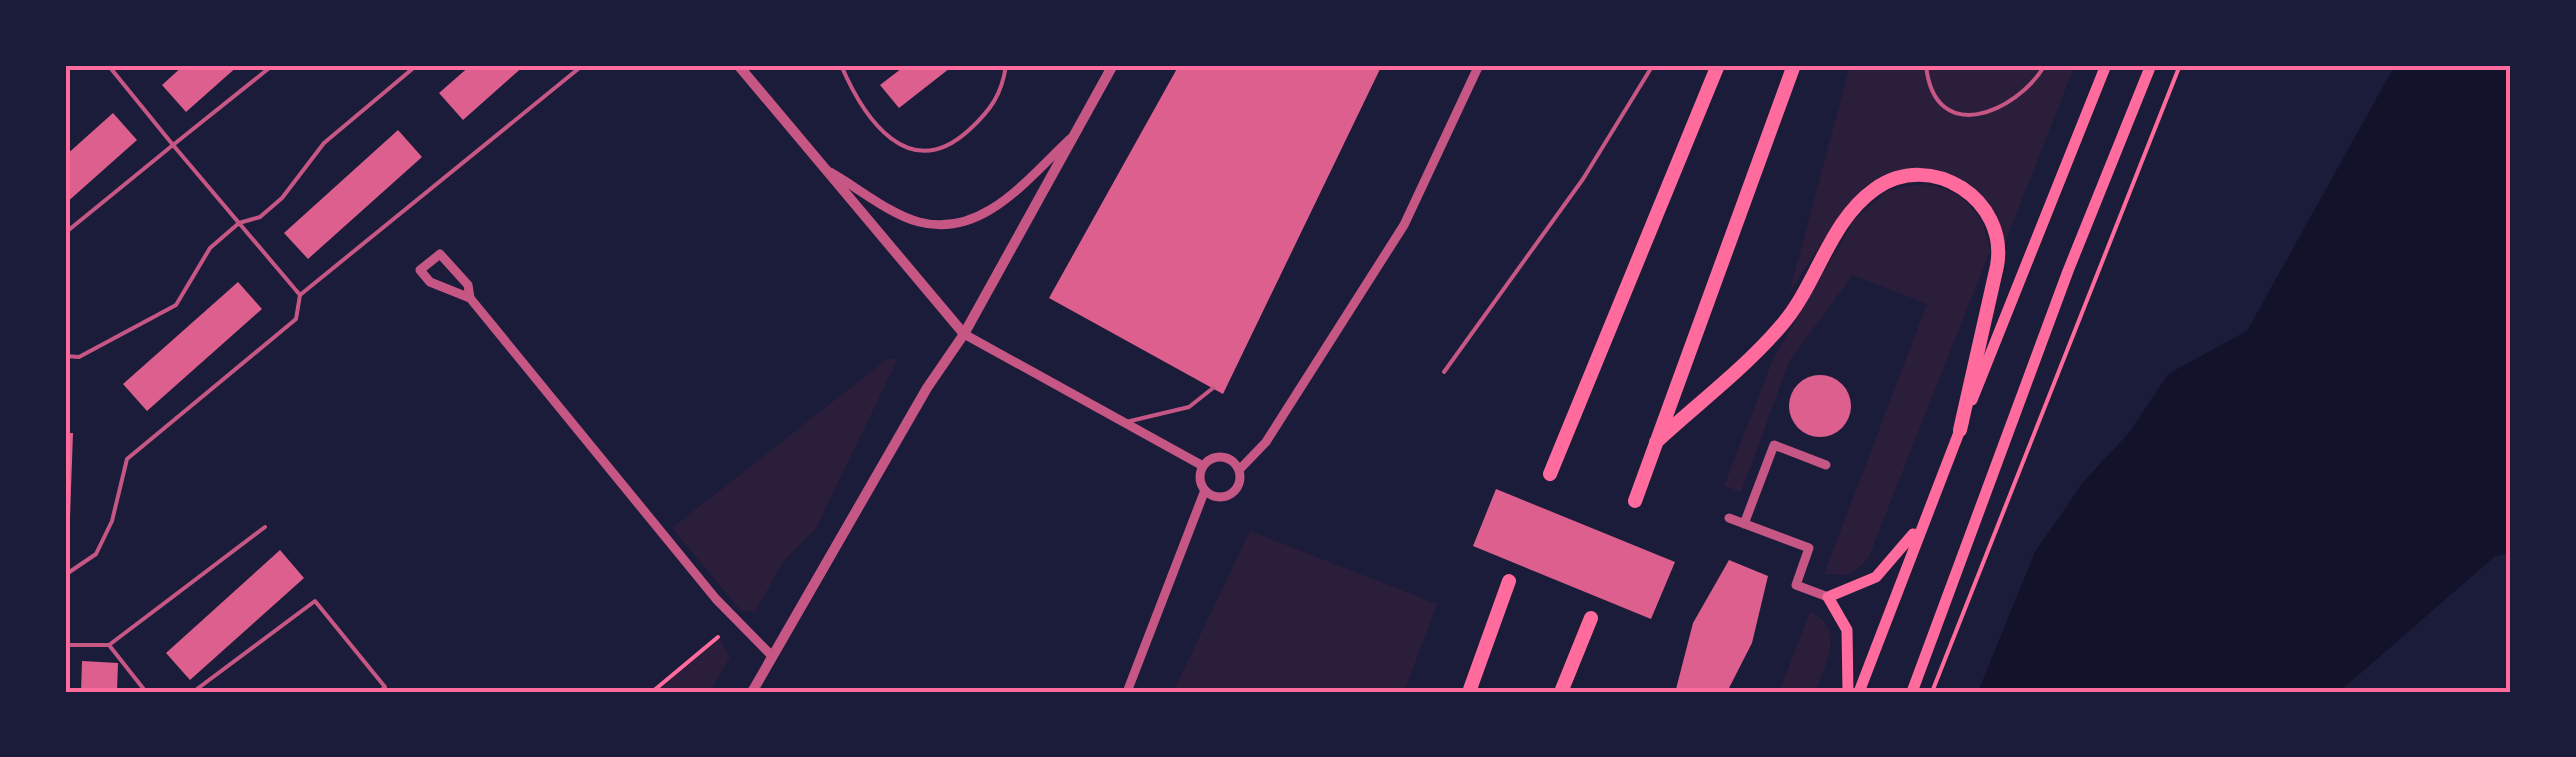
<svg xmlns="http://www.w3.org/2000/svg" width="2576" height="757" viewBox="0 0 2576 757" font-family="'Fira Sans',sans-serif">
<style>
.green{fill:#2a1e3b}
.water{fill:#12122b}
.building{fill:#dd5f8e}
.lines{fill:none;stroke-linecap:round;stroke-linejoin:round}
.path{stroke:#ff6b9d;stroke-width:4}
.service{stroke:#c65784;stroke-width:4}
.minor{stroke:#c65784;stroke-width:9}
.tertiary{stroke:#c65784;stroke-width:10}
.secondary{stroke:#ff6b9d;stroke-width:11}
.trunk{stroke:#ff6b9d;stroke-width:14}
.neatline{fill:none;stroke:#ff6b9d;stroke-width:4}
</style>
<rect width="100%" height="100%" fill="#1b1b3a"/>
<!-- green -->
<path class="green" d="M1850 65H2075L2005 243 1991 207 1963 180 1933 170 1894 173 1866 186 1845 207 1789 294Z
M1923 184C1962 189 1985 211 1990 251L1868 559 1850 575 1824 574 1927 304 1853 275 1790 360 1741 492 1724 486 1773 359 1854 220 1888 190Z
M887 359H898L816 528 783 562 755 612 741 611 672 528Z
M1250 531 1437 604 1404 692H1173Z
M1810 612C1846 628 1826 664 1815 692H1779Z
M718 637 730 657 710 692H652Z"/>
<!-- water -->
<path class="water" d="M2395 65H2511V553L2495 556 2339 692H1978L2035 552 2084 481 2129 433 2168 374 2247 331Z"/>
<!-- building -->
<path class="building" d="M184 65H239L186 112 162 85Z
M471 65H525L463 120 439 93Z
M906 65H954L899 108 880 85Z
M1179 65H1382L1223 394 1049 298Z
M113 113 137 140 65 204V156Z
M398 130 422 157 308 259 284 233Z
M238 282 262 309 147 411 123 384Z
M1789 406a31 31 0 1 1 62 0a31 31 0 1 1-62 0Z
M65 433H73L69 546H65Z
M1496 489 1675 562 1651 619 1473 546Z
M280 550 304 578 190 680 166 653Z
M1729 560 1768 576 1752 643 1727 692H1682L1676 689 1693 623Z
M82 661 118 663 117 692H81Z"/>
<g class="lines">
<!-- path -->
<path class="path" d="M652 692 718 637
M1932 692 2180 65"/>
<!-- service -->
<path class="service" d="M841 65C864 119 909 185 969 130 991 110 1002 94 1006 65
M1926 65C1934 147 2016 114 2045 65
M65 233 173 145 108 65
M300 295 583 65
M65 356 79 357 176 305 210 248 239 223 260 217 282 198 324 143 417 65
M1444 372 1583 179 1653 65
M1126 422 1189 407 1213 388
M65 575 96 554 112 521 127 459 296 319 300 295 173 145 273 65
M65 645H109L265 527
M109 645 146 692
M193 692 315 601 385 687 379 692"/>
<!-- minor -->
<path class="minor" d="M830 172C857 187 889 214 919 222 983 239 1029 177 1070 139
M470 298 430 282 420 270 440 254 468 285 470 298 716 599 772 656
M964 334 1203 466
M1200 477a20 20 0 1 1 40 0a20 20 0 1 1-40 0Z
M1240 469 1266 442 1404 225 1479 65
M1729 518 1809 548 1796 585 1828 597
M1744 524 1774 445 1826 465
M1127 692 1205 490"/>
<!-- tertiary -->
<path class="tertiary" d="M738 65 964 334
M752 692 927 388 964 334 1113 65"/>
<!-- secondary -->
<path class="secondary" d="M1972 400 2106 65
M1848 692 1847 630 1828 597 1876 577 1913 534
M1859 692 1963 422
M1912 692 2068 271 2151 65"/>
<!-- trunk -->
<path class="trunk" d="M1656 442C1697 404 1744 369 1780 327 1817 286 1828 222 1875 189 1931 149 2009 200 1997 266L1960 430
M1550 474 1718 65
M1635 501 1794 65
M1469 692 1509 581
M1561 692 1591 618"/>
</g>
<!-- border -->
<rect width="2576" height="757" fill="none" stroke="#1b1b3a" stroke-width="135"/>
<rect x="68" y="68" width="2440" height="622" class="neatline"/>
</svg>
